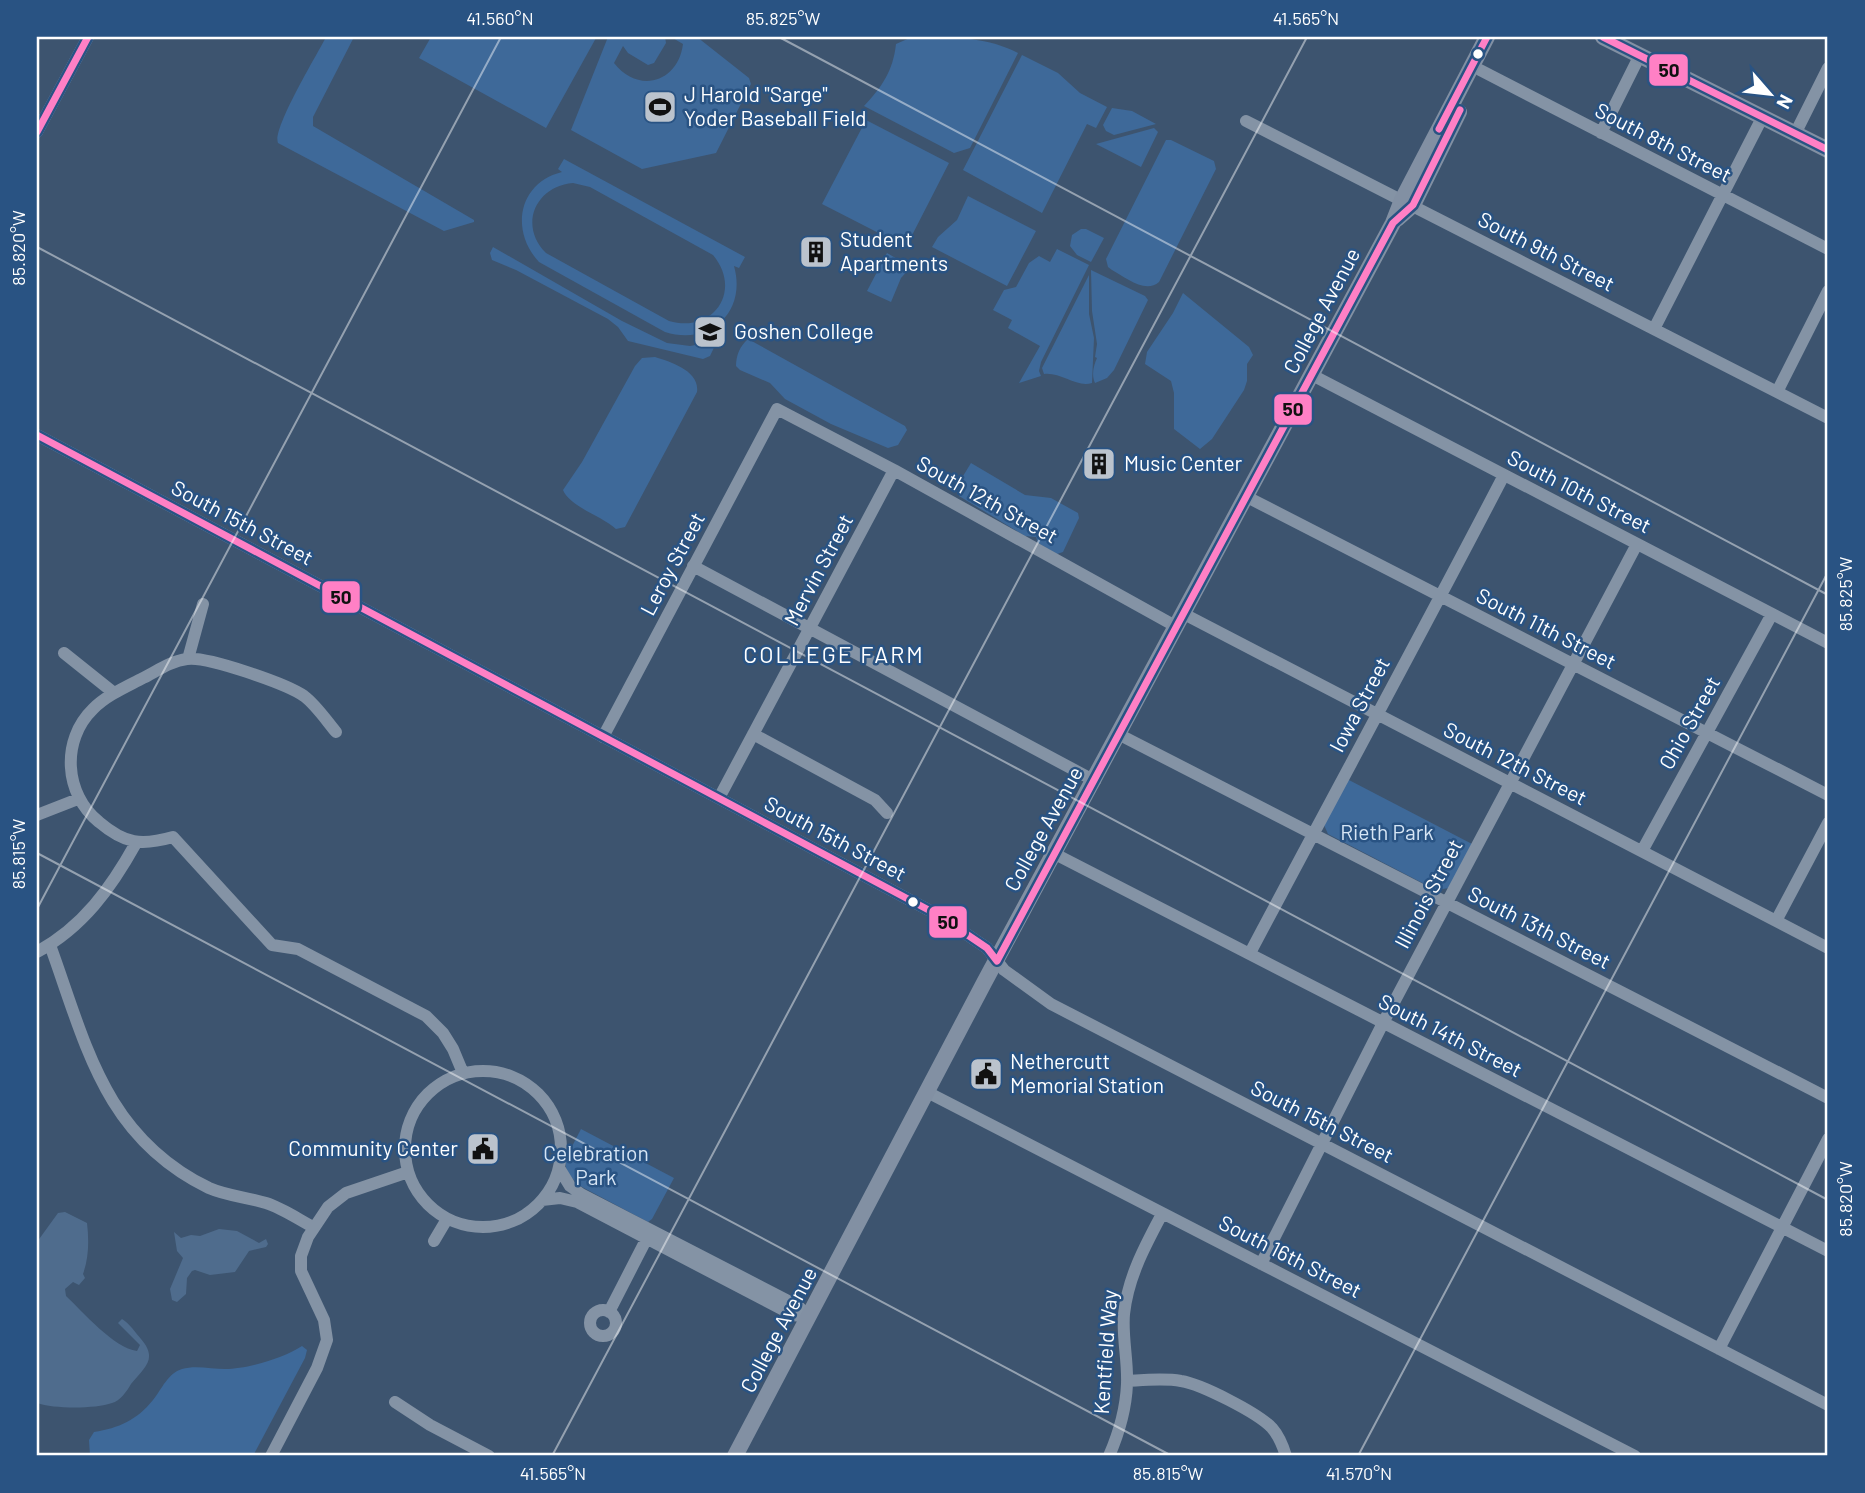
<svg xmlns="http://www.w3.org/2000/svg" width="1865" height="1493" viewBox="0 0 1865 1493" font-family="Barlow,sans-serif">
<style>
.green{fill:#3e6999;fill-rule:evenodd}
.water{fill:#4f6c8d}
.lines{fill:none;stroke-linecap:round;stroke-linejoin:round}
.minor{stroke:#8493a5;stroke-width:12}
.major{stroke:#8290a3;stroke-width:16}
.bus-1-casing{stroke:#295383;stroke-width:12}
.bus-1{stroke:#ff80c5;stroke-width:7}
.ticks{fill:none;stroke:#fff;stroke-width:2;stroke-opacity:0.45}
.bus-dot{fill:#fff;stroke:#295383;stroke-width:2.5}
.labels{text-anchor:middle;stroke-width:5;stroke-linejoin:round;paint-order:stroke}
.poi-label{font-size:21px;fill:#fff;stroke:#295383;text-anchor:start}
.street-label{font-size:21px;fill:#fff;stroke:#295383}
.park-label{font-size:21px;fill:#d6e5f5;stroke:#295383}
.neighbourhood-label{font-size:23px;letter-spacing:2px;fill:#fff;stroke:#295383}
.line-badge{stroke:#295383;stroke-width:2.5}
.pale-badge-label{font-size:19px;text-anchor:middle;font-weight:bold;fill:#111}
.neatline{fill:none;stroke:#fff;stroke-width:2.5}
.ticks-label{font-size:18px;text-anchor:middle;fill:#fff}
</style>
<rect width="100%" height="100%" fill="#3d546f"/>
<!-- green -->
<path class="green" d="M326 37H354L313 117V126L474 220V222L444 231 278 143C272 129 317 55 326 37Z
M431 37H594L596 38 546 128 419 58Z
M608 37H665L666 43 654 63 648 65 628 53 623 46 614 63C638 94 678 83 683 44L671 37H697L749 78 751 84 716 153 642 169 571 130Z
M912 37C948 37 986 36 1018 53L970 148 954 153 864 106C882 87 893 71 896 44Z
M1022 55 1058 73 1080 93 1107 107 1096 128 1087 124 1042 213 963 170Z
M1112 108 1132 111 1156 124 1114 135 1106 131 1103 125Z
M866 120 949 163 906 247 822 204Z
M1154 128 1158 132 1141 167 1096 144Z
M1166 140H1171L1214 161 1216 169 1159 282C1145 294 1125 277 1112 270L1108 267 1106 259Z
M564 159 745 257 739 268 734 266C747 312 710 346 665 332L539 262C510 231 518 183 562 172L558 169ZM573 183 590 187 713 255C743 291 713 334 669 321L546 253C518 225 536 186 573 183Z
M968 196 1036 231 1007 286 932 247 938 237 957 220Z
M1081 229H1086L1104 238 1091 262 1077 255 1070 246 1072 235Z
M493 247 622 321 667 343 690 346 701 344 721 333 710 356 703 359 628 341 618 327 608 319 516 270 492 260 490 253Z
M1057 249 1089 265 1041 362 1039 371 1041 376 1019 383 1040 346 1008 328 1012 320 993 310 1004 290 1016 287 1029 263 1039 256 1050 262Z
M887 253 911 267 901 278 891 302 867 291Z
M1091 270 1145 296 1148 300 1114 370 1107 378 1095 383C1091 374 1094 365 1097 358L1095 357 1097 344 1092 311Z
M1089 275V314L1094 338 1092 383C1077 388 1061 372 1044 374L1042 368Z
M1183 293 1249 347 1253 355 1247 364V381L1244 390 1212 439 1200 449 1174 429V393L1171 381 1145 364 1147 352 1173 313Z
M748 339 905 426 907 430 898 445 888 448 831 424 785 399 770 383 740 370 736 366C736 355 740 346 748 339Z
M655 357C671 362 700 371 697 392L625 527 616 529C602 516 570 507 563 490L582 462 635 366 642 358Z
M971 463 1025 495 1051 498 1078 513 1079 518 1063 552 1057 554 1038 543 1036 537 1025 536 959 496 960 481Z
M1347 779 1474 845 1449 888 1436 890 1328 834 1324 825Z
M581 1129 674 1178 652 1219 648 1222 582 1187 567 1174 565 1160Z
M302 1346 307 1350 305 1358 253 1456H90L89 1440 94 1432C119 1428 137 1420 153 1400 162 1389 168 1373 182 1369 195 1365 212 1369 225 1369 247 1369 284 1358 302 1346Z"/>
<!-- water -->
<path class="water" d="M65 1212 87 1223C89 1240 89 1257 83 1274L85 1278 79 1285 73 1282 65 1289 66 1296C83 1312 114 1348 137 1351L140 1345 118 1323 122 1319C130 1324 135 1332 141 1339 158 1359 145 1367 131 1384 127 1391 120 1401 112 1403 95 1409 54 1409 37 1403V1242L58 1213Z
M219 1229 237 1231 259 1243 266 1239 268 1244 266 1247 249 1251 235 1272 210 1275 195 1270 192 1271 187 1278 186 1294 177 1302 172 1300 170 1289 183 1258 177 1251 174 1232 181 1238 191 1235 200 1236Z"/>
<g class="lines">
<!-- minor -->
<path class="minor" d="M1480 70 1828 249
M1246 121 1828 418
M37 132 88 37
M1601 133 1640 55
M1795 134 1828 68
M1654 329 1762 118
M1312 375 1828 643
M1777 392 1828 291
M37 435 938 915 987 948 1004 970 1051 1004 1828 1405
M1247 497 1828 795
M693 566 1095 781
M1184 614 1828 948
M64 653 114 693
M188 659 203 604
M336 732C326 720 316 705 304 696 287 684 207 656 187 659 171 661 157 671 143 678 126 687 107 695 93 709 61 740 64 794 99 822 125 844 141 846 173 837L272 945 298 949 426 1016 443 1033 453 1049 463 1073
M753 734 875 800 887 813
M1120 735 1828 1098
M603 737 777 409 894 470 1177 627
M719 798 894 470
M37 815 78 799
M1642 851 1772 614
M1055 854 1828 1251
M1776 921 1828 823
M50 945C86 1044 104 1137 209 1188 227 1196 247 1197 266 1203 282 1208 298 1219 313 1227
M37 952C83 927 111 888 136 843
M1250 953C1334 794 1421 635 1504 475
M405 1149a78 78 0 1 1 156 0a78 78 0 1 1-156 0Z
M927 1092 1635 1456
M559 1168 570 1186 581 1194 798 1306 809 1317
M542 1200 560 1198 577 1202 793 1315 809 1317
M434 1241 447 1219
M1261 1264 1383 1023 1637 544
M590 1323a13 13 0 1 1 26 0a13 13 0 1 1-26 0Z
M609 1312 649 1234
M1719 1349 1828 1139
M1127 1381C1145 1380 1164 1378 1181 1381 1201 1384 1258 1413 1272 1428 1279 1436 1283 1446 1286 1456
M395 1402 430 1425 489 1456
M271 1456 317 1368 327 1340 324 1320 301 1271V1256L308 1237 328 1207 346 1193 408 1172
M1109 1456C1119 1433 1126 1408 1127 1384 1128 1360 1122 1337 1124 1314 1128 1277 1145 1246 1162 1214"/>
<!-- major -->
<path class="major" d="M1603 37 1828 150
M1397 219 1413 205 1459 112
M735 1456 985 981 1393 223 1402 200 1487 37"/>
<defs>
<path id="bus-1" d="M1603 37 1828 150
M1439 129 1487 37
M37 132 88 37
M37 435 938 915 987 948 997 961 1393 223 1413 205 1460 110"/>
</defs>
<!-- bus-1 casing -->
<use href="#bus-1" class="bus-1-casing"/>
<!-- bus-1 -->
<use href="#bus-1" class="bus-1"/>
</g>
<!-- ticks -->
<path class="ticks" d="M779 37 1828 595M37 247 1828 1200M37 853 1172 1456M37 909 501 37M552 1456 1307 37M1358 1456 1828 572"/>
<!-- icons -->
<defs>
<symbol id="stadium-square" viewBox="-11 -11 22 22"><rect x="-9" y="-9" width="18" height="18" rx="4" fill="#bbc3cd" stroke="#295383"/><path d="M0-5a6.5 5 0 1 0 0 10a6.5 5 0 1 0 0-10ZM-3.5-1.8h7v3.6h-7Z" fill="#111"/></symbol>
<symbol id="building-square" viewBox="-11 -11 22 22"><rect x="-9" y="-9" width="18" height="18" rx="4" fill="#bbc3cd" stroke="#295383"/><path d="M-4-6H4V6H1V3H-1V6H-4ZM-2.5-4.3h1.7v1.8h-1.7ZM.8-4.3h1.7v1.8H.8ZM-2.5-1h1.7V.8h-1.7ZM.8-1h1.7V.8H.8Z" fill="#111"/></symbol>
<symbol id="university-square" viewBox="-11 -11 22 22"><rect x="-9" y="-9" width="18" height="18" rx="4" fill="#bbc3cd" stroke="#295383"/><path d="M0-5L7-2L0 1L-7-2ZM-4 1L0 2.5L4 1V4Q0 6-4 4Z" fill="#111"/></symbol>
<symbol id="civic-square" viewBox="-11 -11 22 22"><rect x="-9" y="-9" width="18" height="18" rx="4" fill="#bbc3cd" stroke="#295383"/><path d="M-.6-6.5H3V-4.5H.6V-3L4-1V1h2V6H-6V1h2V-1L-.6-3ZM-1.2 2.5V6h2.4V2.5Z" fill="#111"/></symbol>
</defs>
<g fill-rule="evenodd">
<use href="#stadium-square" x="641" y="88" width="38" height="38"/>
<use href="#building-square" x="797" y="233" width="38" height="38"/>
<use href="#university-square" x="691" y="313" width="38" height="38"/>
<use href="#building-square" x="1080" y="445" width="38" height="38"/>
<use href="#civic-square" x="967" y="1055" width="38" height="38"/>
<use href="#civic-square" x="464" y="1130" width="38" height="38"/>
</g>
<!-- markers -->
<g class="bus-dot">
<circle cx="1478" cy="54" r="6"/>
<circle cx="913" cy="902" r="6"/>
</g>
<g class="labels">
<!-- poi labels -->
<g class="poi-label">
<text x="684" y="102">J Harold "Sarge"<tspan x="684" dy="24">Yoder Baseball Field</tspan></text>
<text x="840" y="247">Student<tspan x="840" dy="24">Apartments</tspan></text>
<text x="734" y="339">Goshen College</text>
<text x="1124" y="471">Music Center</text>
<text x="1010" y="1069">Nethercutt<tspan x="1010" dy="24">Memorial Station</tspan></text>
<text x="458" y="1156" text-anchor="end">Community Center</text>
</g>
<!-- street labels -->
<g class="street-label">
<text transform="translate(1663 143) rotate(27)" y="7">South 8th Street</text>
<text transform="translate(1546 252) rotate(27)" y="7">South 9th Street</text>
<text transform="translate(1322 311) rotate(-62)" y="7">College Avenue</text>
<text transform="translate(1579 492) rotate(27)" y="7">South 10th Street</text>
<text transform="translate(987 500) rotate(29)" y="7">South 12th Street</text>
<text transform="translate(242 523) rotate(28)" y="7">South 15th Street</text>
<text transform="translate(673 564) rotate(-62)" y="7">Leroy Street</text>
<text transform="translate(819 570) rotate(-62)" y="7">Mervin Street</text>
<text transform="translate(1546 629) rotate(27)" y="7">South 11th Street</text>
<text transform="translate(1360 705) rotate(-62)" y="7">Iowa Street</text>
<text transform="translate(1690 723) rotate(-61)" y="7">Ohio Street</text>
<text transform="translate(1515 764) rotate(27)" y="7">South 12th Street</text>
<text transform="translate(1044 829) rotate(-61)" y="7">College Avenue</text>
<text transform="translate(835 839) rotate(28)" y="7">South 15th Street</text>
<text transform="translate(1429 894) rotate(-62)" y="7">Illinois Street</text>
<text transform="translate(1539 928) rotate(27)" y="7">South 13th Street</text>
<text transform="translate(1450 1036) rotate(27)" y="7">South 14th Street</text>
<text transform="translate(1322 1122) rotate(27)" y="7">South 15th Street</text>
<text transform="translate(1290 1257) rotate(27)" y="7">South 16th Street</text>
<text transform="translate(779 1330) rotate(-62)" y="7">College Avenue</text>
<text transform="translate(1106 1352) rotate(-86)" y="7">Kentfield Way</text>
</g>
<!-- park labels -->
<g class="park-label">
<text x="1387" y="840">Rieth Park</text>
<text x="596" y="1161">Celebration<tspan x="596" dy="24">Park</tspan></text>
</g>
<!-- neighbourhood labels -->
<g class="neighbourhood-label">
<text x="834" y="663">COLLEGE FARM</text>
</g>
</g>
<g class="line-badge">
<rect x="1648" y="53" width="41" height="34" rx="7" fill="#ff80c5"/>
<rect x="1273" y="393" width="40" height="33" rx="7" fill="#ff80c5"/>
<rect x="321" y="580" width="40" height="34" rx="7" fill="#ff80c5"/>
<rect x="928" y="905" width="40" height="34" rx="7" fill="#ff80c5"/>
</g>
<g class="pale-badge-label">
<text x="1669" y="77">50</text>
<text x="1293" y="416">50</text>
<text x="341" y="604">50</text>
<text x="948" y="929">50</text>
</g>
<!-- border -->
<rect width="1865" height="1493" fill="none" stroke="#295383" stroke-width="77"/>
<!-- north arrow -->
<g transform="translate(1770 94) rotate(118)" stroke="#295383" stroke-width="5" paint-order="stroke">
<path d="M0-5L12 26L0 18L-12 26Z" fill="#ffffff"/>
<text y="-10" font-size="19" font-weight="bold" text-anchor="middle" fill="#ffffff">N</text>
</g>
<rect x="38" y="38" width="1788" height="1416" class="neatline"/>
<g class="ticks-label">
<text x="500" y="25">41.560°N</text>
<text x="783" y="25">85.825°W</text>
<text x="1306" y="25">41.565°N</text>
<text transform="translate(19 248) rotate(-90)" y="6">85.820°W</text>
<text transform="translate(1846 594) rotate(-90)" y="6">85.825°W</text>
<text transform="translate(19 854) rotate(-90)" y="6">85.815°W</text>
<text transform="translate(1846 1199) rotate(-90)" y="6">85.820°W</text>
<text x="553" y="1480">41.565°N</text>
<text x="1168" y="1480">85.815°W</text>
<text x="1359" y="1480">41.570°N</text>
</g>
</svg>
